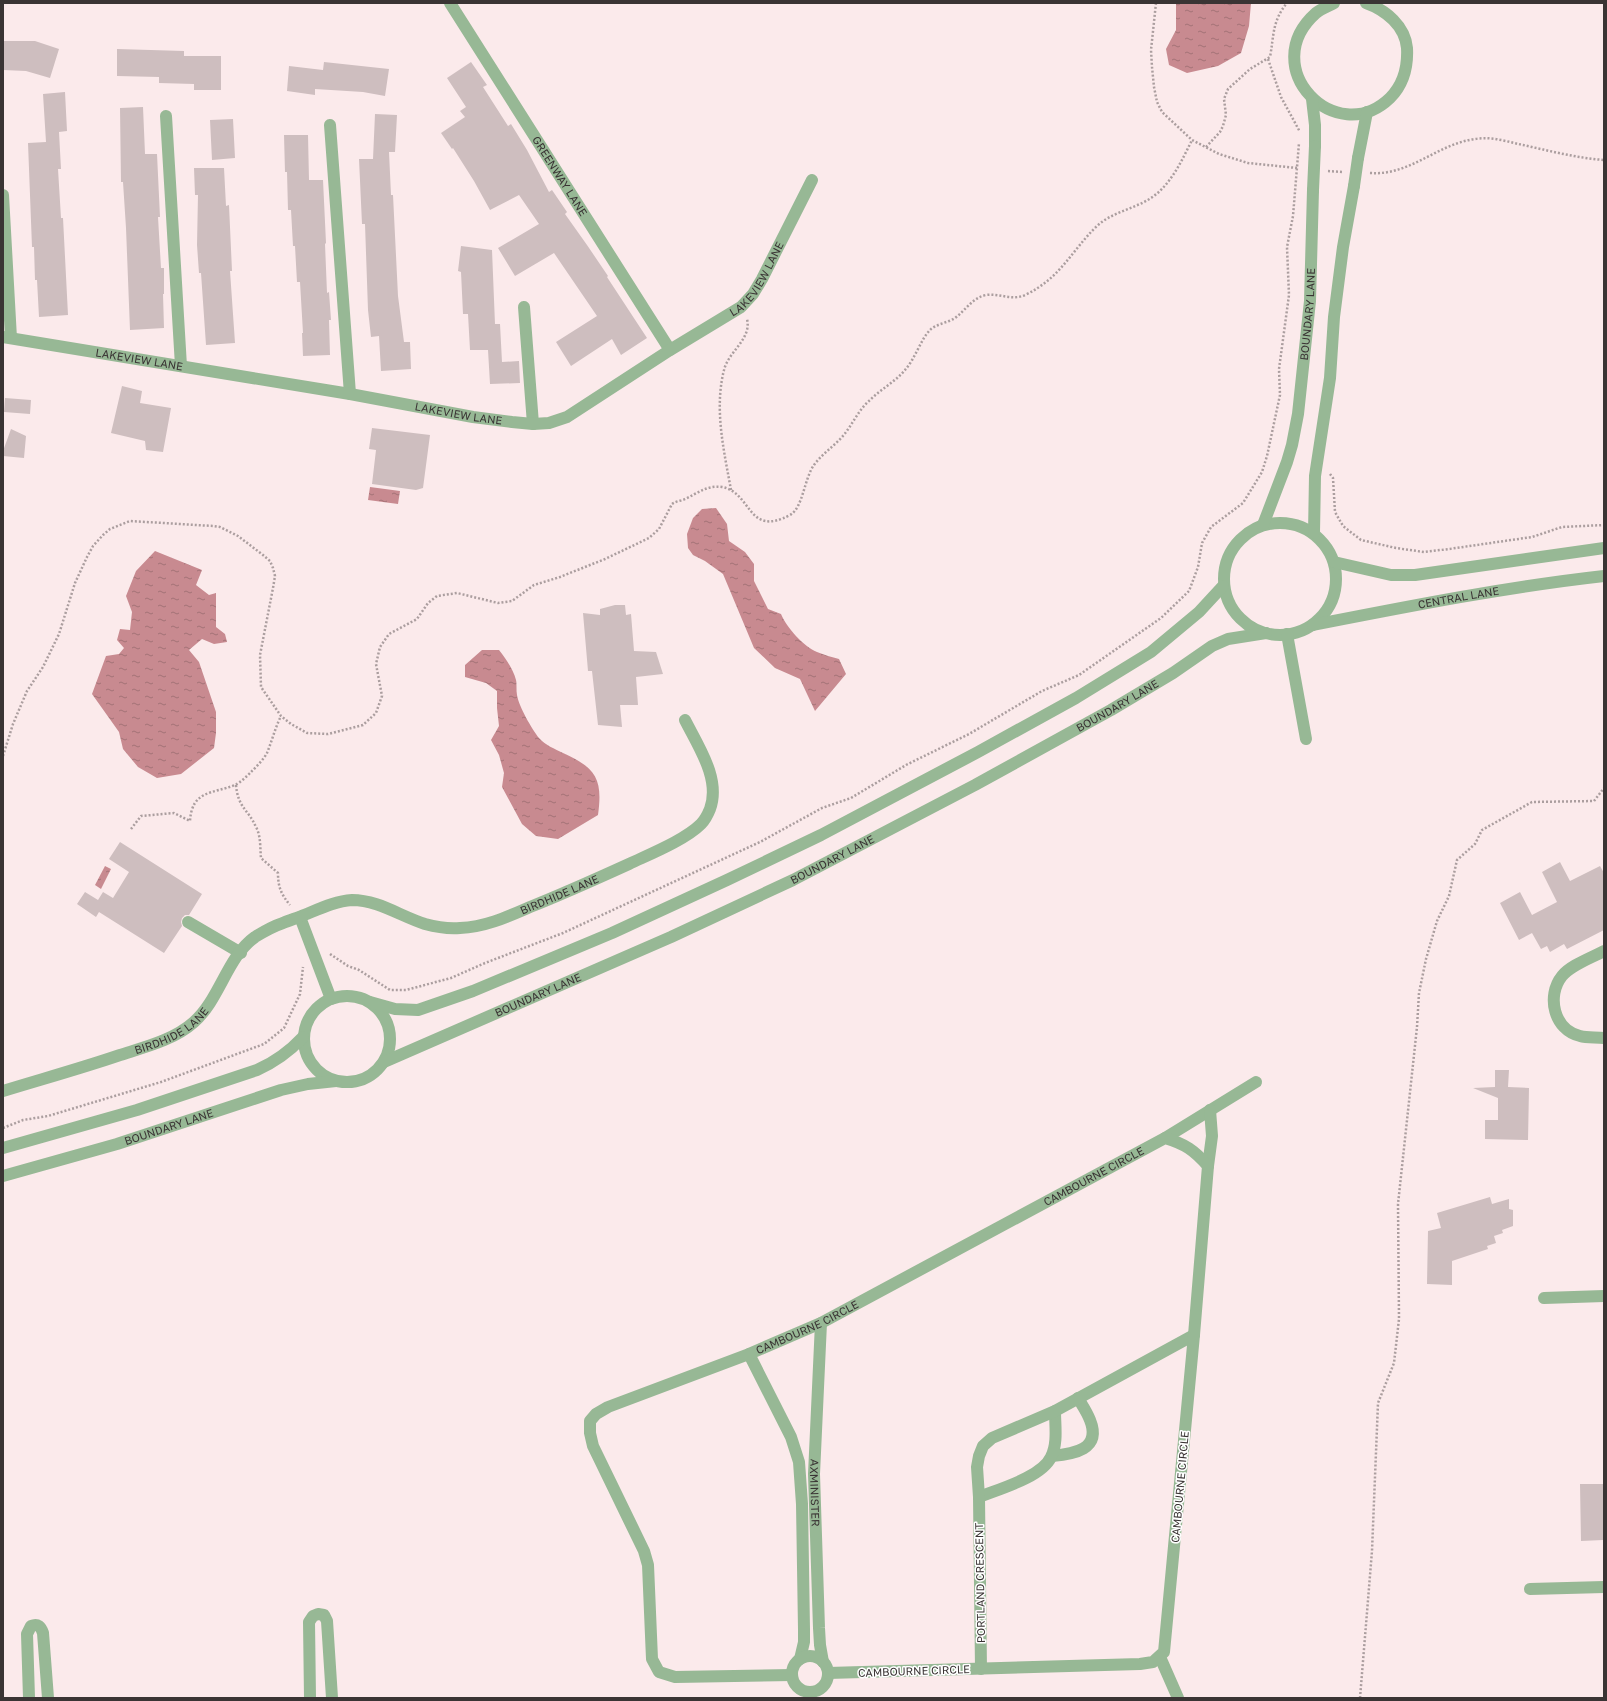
<svg xmlns="http://www.w3.org/2000/svg" width="1607" height="1701" viewBox="0 0 1607 1701" font-family="'Golos Text',sans-serif">
<style>
.water{fill:url(#water-ripples)}
.building{fill:#cebebf}
.lines{fill:none;stroke-linecap:round;stroke-linejoin:round}
.path{stroke:#ab9e9f;stroke-width:2.5;stroke-dasharray:2 2;stroke-linecap:butt}
.minor{stroke:#97b895;stroke-width:12}
.minor-bridge{stroke:#97b895;stroke-width:12}
.labels{text-anchor:middle;stroke-width:3;stroke-linejoin:round;paint-order:stroke}
.street-label{font-size:11px;fill:#3a3434;stroke:#fff}
</style>
<defs>
<pattern id="water-ripples" width="26" height="14" patternUnits="userSpaceOnUse"><rect width="26" height="14" fill="#c88a90"/><path d="M2 4q2-2 4 0t4 0M15 11q2-2 4 0t4 0" fill="none" stroke="#a37276"/></pattern>
</defs>
<rect width="100%" height="100%" fill="#fbeaeb"/>
<!-- water -->
<path class="water" d="M1176 3H1251L1249 26 1241 53 1218 66 1187 73 1169 65 1166 49 1176 30Z
M370 487 400 491 398 504 368 500Z
M716 508 727 524 729 541 745 552 754 564V581L768 609 781 614C787 628 803 646 817 652 824 655 832 657 839 659L846 674 815 711 800 679 775 668 754 648 723 574 705 561 693 555 688 548 687 534 693 518 702 509Z
M155 551 202 570 196 585 209 595 216 593V627L225 634 227 642 214 644 202 639 189 650 199 662 216 712V733L214 748 181 774 157 778 138 767 123 749 119 732 92 694 106 656 119 654 124 648 117 640 120 629 130 630 132 612 126 596 136 571Z
M482 650H499C506 659 513 669 516 680 517 684 516 690 517 695 519 707 532 729 539 738 545 745 555 749 563 753 596 768 603 779 598 815L558 839 536 836 522 824 502 787 504 773 499 755 491 740 499 726 497 708V691L486 683 465 677V665Z
M105 866 111 869 101 889 95 885Z"/>
<!-- building -->
<path class="building" d="M3 41H35L59 49 50 78 26 71 3 70Z
M117 49 184 51V56H221V90H194V84L159 83V77L117 76Z
M324 62 389 69 385 96 363 92 315 89V95L287 91 289 66 323 70Z
M471 62 487 85 483 87 508 126 511 124 527 150 549 192 552 190 567 212 565 214 587 245 608 276 607 277 647 338 621 355 612 339 571 366 556 342 597 316 554 253 515 276 498 248 539 224 519 195 490 210 474 181 453 148 452 149 441 133 465 117 460 111 466 107 447 78Z
M65 92 67 131 59 132 61 169H58L61 218H63L68 315 39 317 37 280H35L34 247H32L28 143 46 142 43 94Z
M143 107 145 154H157L160 217H158L161 268H164V294H163L164 328 130 330 126 228 123 182H121L120 108Z
M375 114 397 115 395 152H389L391 195H393L398 296 404 342H410L411 369 381 371 379 336 371 337 368 310 365 224H362L359 159H373Z
M233 119 235 158 212 160 210 120Z
M284 135H308L309 180H323L326 243 325 244 327 293 329 292 331 320H329L330 355 303 356 302 333H303L300 282H297L295 246H293L291 210H288L287 172H285Z
M194 168H224L226 206 229 205 232 271H230L235 343 206 345 201 273H199L197 245 198 195H195Z
M461 246 492 250 495 324H500L502 362 519 361 520 383 490 384 488 350H470L468 314H463L461 272 458 271Z
M122 386 142 391 140 403 171 408 163 452 146 450 145 441 111 433Z
M5 398 31 400 30 414 4 412Z
M372 428 430 435 423 488 416 490 372 484 376 450 369 449Z
M11 429 26 436 24 458 3 456V451Z
M615 605H625L626 615 631 614 634 651 656 652 663 674 636 677 638 705H620L622 727 598 725 592 671H588L583 613 600 615V609Z
M120 842 202 894 189 915H185L182 918 181 922 182 926 164 953 99 912 96 917 77 904 85 892 98 900 103 892 113 898 129 872 109 859Z
M1560 862 1570 881 1600 866 1604 873V930L1567 949 1564 944 1550 952 1547 946 1541 949 1532 933 1519 940 1500 903 1520 892 1532 915 1557 902 1542 872Z
M1495 1070H1509L1508 1087 1529 1088 1528 1140 1485 1139V1120H1498V1098L1473 1088 1495 1087Z
M1490 1197 1492 1204 1509 1199V1209L1513 1210V1226L1502 1230 1503 1233 1494 1236 1496 1243 1487 1246 1488 1249 1452 1261V1285L1427 1284 1428 1231 1441 1228 1437 1213Z
M1580 1484H1604L1603 1540 1581 1541Z"/>
<g class="lines">
<!-- path -->
<path class="path" d="M1156 3 1151 50 1152 67 1154 87 1157 102 1162 112 1192 140 1219 154 1248 163 1297 168
M1268 59 1281 97 1300 132
M1206 147 1220 132 1223 126 1226 115 1224 99 1228 89 1250 69 1270 57C1274 36 1272 21 1287 3
M1328 171 1343 172
M1370 173C1410 176 1437 144 1475 139 1492 136 1508 142 1523 145 1550 151 1577 158 1604 160
M1330 474 1333 478 1335 512 1343 526 1361 540 1396 548 1424 552 1449 549 1532 537 1562 527 1604 525
M731 490C724 451 714 409 724 370 728 352 752 339 747 319
M3 756 13 724 27 691 43 667 59 634 75 583 87 557 93 546 103 535 110 529 130 521 213 526 220 527 238 536 263 555 270 561 273 568 275 576 273 588 260 655 261 687 281 716 291 724 307 733 328 734 363 725 376 713 382 696 376 664 380 647 389 634 417 619 428 603 437 596 457 593 498 603 512 601 534 585 560 577 605 559 649 538 659 529 672 504C676 501 681 501 685 499 698 493 707 485 722 487 752 492 747 538 790 515 803 508 804 479 814 465 822 454 833 447 842 437 852 426 858 410 870 400 881 389 895 382 905 370 915 359 921 339 930 330 936 324 947 323 955 318 966 310 972 298 986 295 1000 293 1012 301 1025 295 1061 278 1071 251 1097 226 1112 212 1134 209 1151 198 1171 185 1182 160 1192 140
M236 785C238 808 248 809 256 827 261 836 260 848 261 858L278 873C278 887 281 894 290 905
M131 829 141 816 174 813 190 821C192 790 212 794 235 785 240 783 247 776 251 772 256 767 264 759 267 753 272 741 275 728 281 716
M330 954 348 966 359 970 390 990H406L451 978 485 963 563 933 760 842 822 808 851 798 906 765 969 734 1042 691 1079 675 1161 618 1189 591 1198 567 1202 543 1211 527 1243 503 1262 472 1267 456 1280 395 1279 369 1289 295 1287 247 1293 216 1299 143
M3 1128 23 1120 48 1116 161 1082 264 1044 284 1028 300 994 303 967
M1360 1698 1372 1551 1378 1403 1394 1363 1399 1319 1398 1204 1417 1027 1419 993 1426 959 1437 921 1449 896 1457 860 1475 844 1482 830 1532 802 1594 801 1604 788"/>
<!-- minor -->
<g class="minor">
<path id="s1" d="M450 3 670 350"/>
<path d="M1334 3C1329 6 1321 9 1316 13 1255 67 1336 150 1390 98 1404 84 1408 67 1407 48 1405 26 1386 10 1366 3"/>
<path d="M1312 99 1315 125V146"/>
<path d="M166 116 181 366"/>
<path d="M330 125 350 394"/>
<path d="M1358 158 1367 112"/>
<path d="M3 195 11 338"/>
<path d="M524 307 533 424"/>
<path id="s2" d="M3 337 350 394 473 417 512 422 533 424 549 423 567 417 670 350 741 307 753 294 762 279 812 180"/>
<circle cx="1280" cy="579" r="56"/>
<path id="s3" d="M1263 525 1287 462 1292 445 1298 414 1310 301 1313 190"/>
<path d="M1314 533 1315 476 1330 378 1334 317 1343 247 1354 186"/>
<path d="M1334 562 1391 575H1415L1604 548"/>
<path id="s4" d="M1313 625C1410 606 1506 587 1604 576"/>
<path d="M1287 634 1306 739"/>
<path d="M300 917 331 999"/>
<path d="M188 922 241 953"/>
<path d="M1604 951C1591 958 1571 965 1562 976 1546 996 1554 1030 1580 1036 1587 1038 1596 1037 1604 1038"/>
<circle cx="347" cy="1039" r="43"/>
<path d="M370 1002 395 1009 418 1010 473 991 612 933 727 880 821 835 978 752 1076 698 1151 652 1199 612 1223 586"/>
<path id="s5" d="M384 1062 671 937 793 880 975 785 1111 710 1173 673 1212 646 1228 639 1266 633"/>
<path id="s6" d="M3 1091C42 1079 82 1068 120 1055 145 1047 174 1040 194 1022 220 999 227 957 255 937 263 932 274 926 283 923 290 920 297 918 304 915 319 909 335 901 352 900 378 900 400 916 425 924 436 927 448 929 460 928 485 927 507 917 530 907 563 894 596 879 629 864 650 854 685 840 701 824 705 820 708 814 710 809 721 779 698 746 685 720"/>
<path d="M1165 1138 1256 1082"/>
<path d="M3 1148 137 1110 257 1070C275 1062 289 1052 303 1037"/>
<path d="M1208 1166 1212 1136 1210 1110"/>
<path id="s7" d="M3 1176 117 1144 281 1090 308 1084 336 1081"/>
<path d="M1544 1298 1604 1296"/>
<path id="s8" d="M821 1323 814 1474 819 1628 820 1645 823 1662"/>
<path d="M749 1354 791 1437 799 1462 802 1504 804 1629V1642L800 1659"/>
<path d="M1052 1456C1073 1454 1102 1450 1090 1420 1087 1412 1082 1405 1078 1398"/>
<path d="M979 1497C999 1489 1042 1477 1051 1457 1058 1443 1055 1426 1055 1411"/>
<path d="M1530 1589 1604 1587"/>
<circle cx="810" cy="1674" r="18"/>
<path d="M1160 1657 1178 1698"/>
<path d="M981 1669 979 1497 977 1467 979 1456 983 1446 992 1438 1055 1411 1194 1335"/>
<path id="s9" d="M792 1675 675 1677 659 1672 652 1659 648 1565 644 1551 593 1446 590 1433V1421L596 1414 608 1407 749 1354 821 1323 1165 1138C1185 1144 1194 1150 1208 1166L1194 1335 1164 1652 1153 1662 1140 1664 828 1673"/>
<path d="M29 1698 27 1634 31 1626C38 1623 41 1627 43 1633L48 1698"/>
<path d="M310 1698 309 1622 313 1616 318 1614 324 1615 327 1621 332 1698"/>
</g>
<!-- minor-bridge -->
<path class="minor-bridge" d="M1354 186 1358 158
M1313 190 1315 146"/>
</g>
<g class="labels">
<!-- street labels -->
<g class="street-label">
<text dy="4" stroke="none"><textPath href="#s1" startOffset="205">GREENWAY LANE</textPath></text>
<text dy="4" stroke="none"><textPath href="#s2" startOffset="810">LAKEVIEW LANE</textPath></text>
<text dy="4" stroke="none"><textPath href="#s3" startOffset="217">BOUNDARY LANE</textPath></text>
<text dy="4" stroke="none"><textPath href="#s2" startOffset="138">LAKEVIEW LANE</textPath></text>
<text dy="4" stroke="none"><textPath href="#s2" startOffset="462">LAKEVIEW LANE</textPath></text>
<text dy="4" stroke="none"><textPath href="#s4" startOffset="148">CENTRAL LANE</textPath></text>
<text dy="4" stroke="none"><textPath href="#s5" startOffset="816">BOUNDARY LANE</textPath></text>
<text dy="4" stroke="none"><textPath href="#s5" startOffset="492">BOUNDARY LANE</textPath></text>
<text dy="4" stroke="none"><textPath href="#s6" startOffset="632">BIRDHIDE LANE</textPath></text>
<text dy="4" stroke="none"><textPath href="#s5" startOffset="168">BOUNDARY LANE</textPath></text>
<text dy="4" stroke="none"><textPath href="#s6" startOffset="180">BIRDHIDE LANE</textPath></text>
<text dy="4" stroke="none"><textPath href="#s7" startOffset="173">BOUNDARY LANE</textPath></text>
<text dy="4" stroke="none"><textPath href="#s9" startOffset="961">CAMBOURNE CIRCLE</textPath></text>
<text dy="4" stroke="none"><textPath href="#s9" startOffset="637">CAMBOURNE CIRCLE</textPath></text>
<text transform="translate(1180 1487) rotate(-85)" y="4">CAMBOURNE CIRCLE</text>
<text dy="4" stroke="none"><textPath href="#s8" startOffset="170">AXMINISTER</textPath></text>
<text transform="translate(980 1583) rotate(-91)" y="4">PORTLAND CRESCENT</text>
<text transform="translate(914 1671) rotate(-2)" y="4">CAMBOURNE CIRCLE</text>
</g>
</g>
<!-- border -->
<rect width="1607" height="1701" fill="none" stroke="#3a3434" stroke-width="8"/>
</svg>
